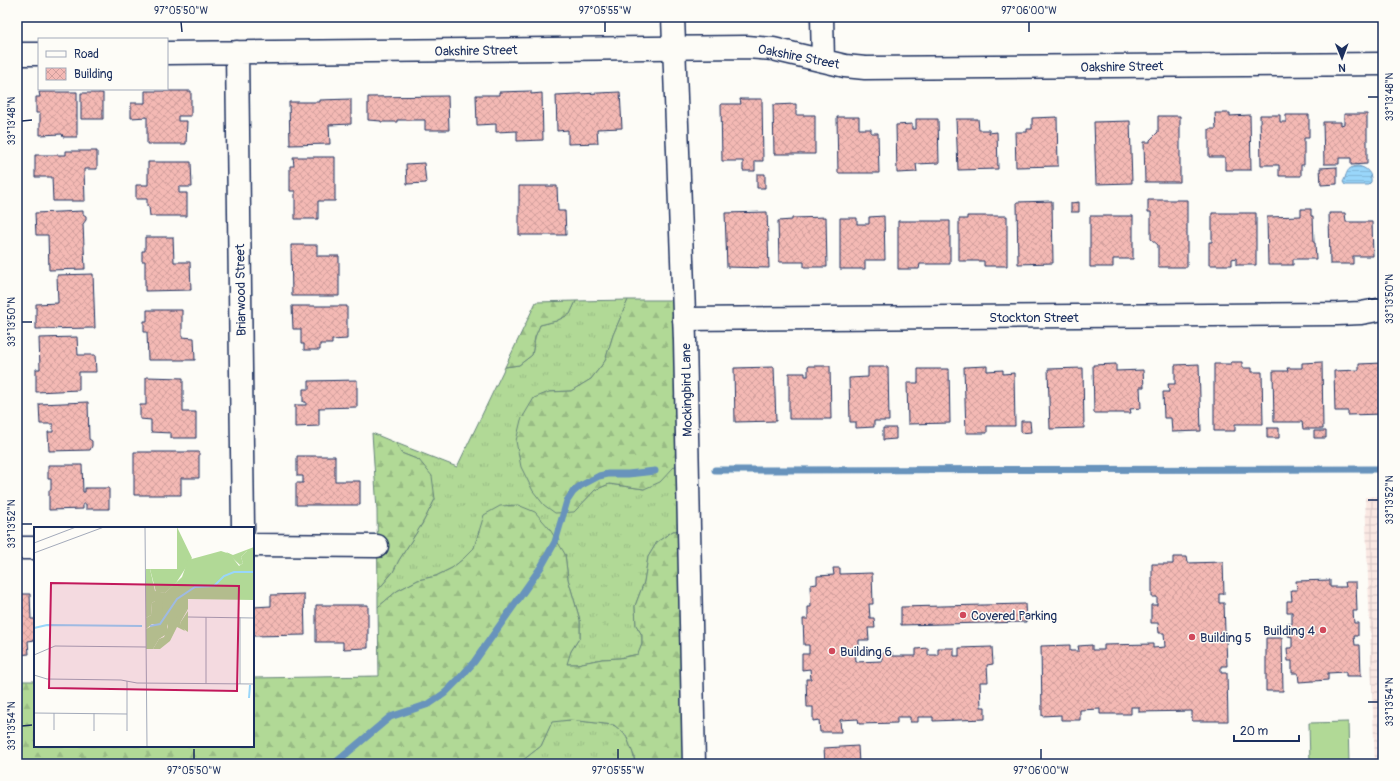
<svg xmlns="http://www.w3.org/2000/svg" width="1400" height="781" viewBox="0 0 1400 781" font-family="Pangolin,sans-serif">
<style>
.industrial{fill:url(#industrial-grid)}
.grass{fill:url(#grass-tufts);stroke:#66847a}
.forest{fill:url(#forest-firs);stroke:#66847a}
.park{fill:#b1d996;stroke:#66847a}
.water{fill:url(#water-rules);stroke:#6793bc}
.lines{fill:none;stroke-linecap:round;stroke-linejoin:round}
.stream{stroke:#6793bc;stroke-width:7}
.building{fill:url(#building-cross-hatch);stroke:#1b2f5e}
.minor-casing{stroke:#1b2f5e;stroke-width:25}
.tertiary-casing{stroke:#1b2f5e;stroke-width:25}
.minor{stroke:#fdfcf7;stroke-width:22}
.tertiary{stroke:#fdfcf7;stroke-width:22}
.ticks{fill:none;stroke:#1b2f5e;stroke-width:1.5}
.poi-dot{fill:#d1495b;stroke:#fdfcf7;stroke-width:1.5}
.labels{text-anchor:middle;stroke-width:3;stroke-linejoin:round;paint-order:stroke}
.street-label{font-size:13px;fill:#1b2f5e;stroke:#fdfcf7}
.poi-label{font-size:13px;fill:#1b2f5e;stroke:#fdfcf7;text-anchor:start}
.inset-river{fill:none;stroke:#99d6fa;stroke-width:2}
.inset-road{fill:none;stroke:#a3aaba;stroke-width:1}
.view{fill:#c2185b;fill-opacity:0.15;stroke:#c2185b;stroke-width:2}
.inset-edge{fill:none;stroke:#1b2f5e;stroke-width:2}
.neatline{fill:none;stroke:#1b2f5e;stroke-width:1.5}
.ticks-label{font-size:10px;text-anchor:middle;fill:#1b2f5e}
</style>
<defs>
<pattern id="industrial-grid" width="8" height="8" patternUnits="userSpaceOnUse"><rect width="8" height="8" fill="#fae8e3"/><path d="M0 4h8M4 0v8" fill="none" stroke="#d6c7c5"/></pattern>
<pattern id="grass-tufts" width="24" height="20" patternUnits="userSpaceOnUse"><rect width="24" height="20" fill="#b1d996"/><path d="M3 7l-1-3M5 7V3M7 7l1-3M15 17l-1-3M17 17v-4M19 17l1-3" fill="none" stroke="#98bb84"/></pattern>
<pattern id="forest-firs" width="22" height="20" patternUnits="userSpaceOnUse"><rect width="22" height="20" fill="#b1d996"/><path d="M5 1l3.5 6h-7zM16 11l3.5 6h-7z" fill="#98bb84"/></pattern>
<pattern id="water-rules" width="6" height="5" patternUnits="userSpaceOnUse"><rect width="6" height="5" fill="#99d6fa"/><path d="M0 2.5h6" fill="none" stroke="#83b8d9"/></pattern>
<pattern id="building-cross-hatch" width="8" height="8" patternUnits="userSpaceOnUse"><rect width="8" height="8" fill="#f4b9b4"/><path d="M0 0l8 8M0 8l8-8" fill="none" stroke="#d19f9d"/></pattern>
</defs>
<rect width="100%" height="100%" fill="#fdfcf7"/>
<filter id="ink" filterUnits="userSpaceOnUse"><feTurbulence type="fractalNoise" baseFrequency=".025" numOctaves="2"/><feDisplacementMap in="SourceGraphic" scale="8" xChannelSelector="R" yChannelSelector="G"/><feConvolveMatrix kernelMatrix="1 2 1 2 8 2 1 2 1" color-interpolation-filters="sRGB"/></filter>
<g filter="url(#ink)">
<!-- industrial -->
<path class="industrial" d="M1383 496V764H1375L1365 497Z"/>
<!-- grass -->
<path class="grass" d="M628 300 613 335 605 361 591 379 571 391 549 392 574 512 595 490 609 484 644 489 687 453 689 530 673 531 657 542 648 557 644 582 635 606 636 625 642 635V644L639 654 620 658 602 659 577 664H566L571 651 580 637V620L568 579 565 554 479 531 474 548 463 559 452 568 436 576 418 580 397 591 378 607V590L393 572 399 560 422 524 435 499 419 460 401 453 396 443 457 467 505 367 519 365 532 355 535 337 540 325 556 321 570 314 576 301Z
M570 720C578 721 611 724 615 726 628 733 633 750 635 764H518L541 746 552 721Z"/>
<!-- forest -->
<path class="forest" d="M628 300H684L687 453 660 482 644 489 609 484 595 490 574 512 555 513 544 505 533 491 521 467 516 441 521 420 534 398 549 392 571 391 591 379 605 361 613 335Z
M576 301 570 314 556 321 540 325 535 337 532 355 519 365 505 367 536 302Z
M372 433 396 443 401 453 419 460 432 476 435 499 422 524 399 560 393 572 378 590 377 510Z
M518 505 535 512 549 528 565 554 568 579 580 620V637L571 651 567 664H577L602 659 620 658 638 654 642 644V635L636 625 635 606 644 582 648 557 657 542 673 531 689 530 694 764H635L634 756 626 735 614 725 570 720 552 722 541 746 518 764H17V681H35V746H253V678L379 676 378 607 397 591 418 580 436 576 452 568 463 559 474 548 484 515 500 506Z"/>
<!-- park -->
<path class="park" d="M1348 722 1349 764H1310L1309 723Z"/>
<!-- water -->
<path class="water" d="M1358 166C1367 168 1372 173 1371 182L1368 185H1345L1343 182C1348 173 1345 168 1358 166Z"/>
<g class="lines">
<!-- stream -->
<path class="stream" d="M715 470 1383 469
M334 764 390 717 429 704 445 693 459 679 474 662 541 567 555 542 567 501 573 492 580 486 599 476 608 474H628L655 471"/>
</g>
<!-- building -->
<path class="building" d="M892 17H916V18L893 19Z
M145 91H191V116H178V121H187L186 144H147V117L131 118V103H145Z
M531 91V94L542 93 543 140 517 141V131L496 132V124L477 125 476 95H499V92Z
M39 92H77V137H63L62 134 40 135V113H36V97H40Z
M620 92 622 128 597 129 598 143 568 144V130L557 131 556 95Z
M81 93H103V119H81Z
M448 96 449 130H425V120H397V122H381V121L368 120V97Z
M351 99V124L329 125 330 144 290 145 289 102H320V100Z
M740 99H762L763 161H755V171H743V161H722L721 104H741Z
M796 104V115H815V154H774L773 105Z
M1215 113H1230V116L1250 115 1251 170H1225V157H1209V129H1216Z
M1344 114H1367V164L1351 165V158H1339V164H1324L1323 122H1341V125L1344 124Z
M1260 115H1280V122H1286V115H1309V138H1304V165H1301V176H1279V165H1261Z
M1158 116H1180V182H1145L1144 142H1150V140L1158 132Z
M837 117H859V129H871V133H878L879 173H838Z
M1057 117 1058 166 1016 167 1015 132H1027V129H1032V118Z
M1382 117H1383V174Z
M916 119H938L939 163 916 164 917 172 897 173 896 125 912 124V129H916Z
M956 119H978L979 130H989V133L997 132 998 169 958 170Z
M1130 121 1132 183 1096 184 1094 122Z
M66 151H97V169H84L85 201H53L52 177H35V155H66Z
M293 157H335V201H318V219H295V191H290V166H294Z
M148 162H191L192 187H179V193H187V216H150L149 207 147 206V199H136V185H148Z
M424 163 426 183 407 184 406 164Z
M1337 167V184L1321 185 1320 168Z
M757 174H765V188H757Z
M519 186H557L558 211H565L566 235H519Z
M1148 200H1187V267H1158V245L1151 239V212H1148Z
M1052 201 1053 263 1018 264 1017 202Z
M1079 202V212H1071V203Z
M1301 209H1311V216H1313L1314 243H1315L1316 259H1293V265H1268L1267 217 1301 216Z
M83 211V214L86 216V220L83 224 85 269 49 270 48 235H36L35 213Z
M767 212 769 268 727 267 725 213Z
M1212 213H1256V265H1236V258L1232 259V265H1209V242H1212Z
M1329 213H1345L1346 222H1372L1373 256H1353V264H1330Z
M884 216 885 260H865V269H840V218H857V224H869V217Z
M967 216H1007V266H984V261H959V219H967Z
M1090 216H1133V259H1113V267H1090Z
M826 217 827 267H804V262H779L778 221 792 220V218Z
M898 221H950V264H920L919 269H898Z
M145 237H173L174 262H190L191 290 145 291V261H142V251H145Z
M291 245H317V256H339V296H292Z
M93 274 95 328 36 329V304L58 303 57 275Z
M292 306H347V339L332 340V344H320V350H304V344H301V329H293Z
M147 310H182V337L194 338 195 360H148L147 332H144V321H147Z
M77 337 78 355H95L96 372H79V390L36 392V369H40L39 338Z
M1231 362H1242V368H1252V372H1262L1263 424H1235V431H1214V364H1231Z
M1322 362 1323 429H1303L1302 422H1274L1273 371H1288L1287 368H1302V363Z
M1383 363V414L1348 415V411H1335L1334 371 1359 370V364Z
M1116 364V371L1143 370 1144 387H1140L1141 408 1130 409 1131 413H1094L1093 365Z
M1199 364 1201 431 1172 432 1171 418H1164L1163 392H1169L1168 384H1175V365Z
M808 366H830L831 419H789V373H805V376H808Z
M987 366V371L1003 370V374L1014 373 1015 426H987V433H966L964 367Z
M774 367 776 421 735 422 734 368Z
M868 367H888L889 421H874V427L856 428V422H850L849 378 868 377Z
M1083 368 1084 428 1050 429 1048 369Z
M918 369H949L950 423 908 424 907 383H918Z
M146 377 183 378V412H196V438H171V433L151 432V420L140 419V405H146Z
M357 380V407L319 408V426L295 427V405H306V402H303V389H309V381Z
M88 402 89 439 92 441V446L90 450 49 451 48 432H53V424H40L39 404Z
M1021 421H1030L1031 432 1021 433Z
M883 428H896V439L883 440Z
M1267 428H1279V438H1267Z
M1314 431H1326V438H1314Z
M134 452H199V478H181V495H134Z
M297 456H335V481H360V505H296V483H303V476H297Z
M48 465H82L83 492H85V488H109V509H86V504H83V509L49 510V490H51V479H48Z
M1173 557H1187L1188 563 1223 562 1224 594H1219V603H1224L1225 631H1220V640H1226L1227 666H1221V673H1227L1228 721H1192V711L1139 712V707H1131V714H1100V709L1080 710V720H1061V715L1042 716 1041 646 1070 645V651H1079L1078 646 1092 645V650H1104V645L1153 644V648L1165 647 1164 633H1159L1158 623H1151V605H1157V597H1152V564H1173Z
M833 568H840V574L872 573 873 604H869L870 618H874L875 628H868L869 640H859V649H855L856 662 882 661V653L892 652V656H916V649L928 648V655H938V648H954V656H959V648L992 647 993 664 987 665 988 682H980L981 707H985V719L933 721V717H918V722H910V717H897V723L859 724 858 719 840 720 841 732H820L819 720 813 721V707H807L806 679H811L810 669 802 670V654H809V645H804L803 619H808V607H811L810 585 817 584V576L834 575Z
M1330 580V587H1346L1345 582H1356L1357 611H1353L1354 623H1358V636H1354L1355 645H1360L1361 676H1346V672L1328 673V680L1299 682 1298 673H1292V661H1288L1287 648H1292V637L1288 636 1287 624H1292V612H1287V601H1292L1291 590H1297L1296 581Z
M1381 581H1383V700H1382Z
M17 594H30L31 619H35V640L28 641 29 654 17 655Z
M304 594 305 635 253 636V607L271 606V595Z
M1025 604 1026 622 901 625V607Z
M316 605H368V648L343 649V642H316Z
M1266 638H1282L1283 691H1266Z
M858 746 859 764H825L824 748Z"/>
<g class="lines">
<defs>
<path id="minor" d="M822 17 823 61
M237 52 243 528
M167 53 747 47 773 49 845 66 865 68 1383 64
M17 54H39
M684 319 1337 314 1361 313 1383 309
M253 545 377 546
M17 548H35"/>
<path id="tertiary" d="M673 17 685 340 694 764"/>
</defs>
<!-- minor casing -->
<use href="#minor" class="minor-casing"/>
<!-- tertiary casing -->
<use href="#tertiary" class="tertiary-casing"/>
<!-- minor -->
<use href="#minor" class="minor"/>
<!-- tertiary -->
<use href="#tertiary" class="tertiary"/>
</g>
</g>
<!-- ticks -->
<path class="ticks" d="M181 22 182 32M605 22V32M1029 22V32M1368 97H1378M22 121 32 120M1368 299H1378M22 322H32M1368 500H1378M22 524H32M1368 702H1378M22 726 32 725M194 749V759M618 749V759M1041 749V759"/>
<!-- markers -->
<g class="poi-dot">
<circle cx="963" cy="615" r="4"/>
<circle cx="1323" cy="630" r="4"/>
<circle cx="1192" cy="637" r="4"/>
<circle cx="832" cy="651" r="4"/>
</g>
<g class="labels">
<!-- street labels -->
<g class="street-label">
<text transform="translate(476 50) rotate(-1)" y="5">Oakshire Street</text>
<text transform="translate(799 56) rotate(11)" y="5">Oakshire Street</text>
<text transform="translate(1122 66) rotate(-1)" y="5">Oakshire Street</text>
<text transform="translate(240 290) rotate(-91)" y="5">Briarwood Street</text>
<text x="1034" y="322">Stockton Street</text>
<text transform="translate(686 390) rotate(-91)" y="5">Mockingbird Lane</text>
</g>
<!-- poi labels -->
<g class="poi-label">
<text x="971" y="620">Covered Parking</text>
<text x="1315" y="635" text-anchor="end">Building 4</text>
<text x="1200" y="642">Building 5</text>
<text x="840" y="656">Building 6</text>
</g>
</g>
<!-- overview -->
<g transform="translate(34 527)">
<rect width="220" height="220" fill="#fdfcf7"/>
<path d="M143 0 158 31 142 56 131 66 122 65 116 42H143ZM220 20V24H213L207 30 209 36 206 38 192 25 199 28ZM121 74H129V88L141 89 154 82 146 96 151 104 143 100 136 114 126 122H119L125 112 130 110 134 100 133 97H118L112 102V91L117 88 118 76Z" fill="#b1d996"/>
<path d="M187 24 196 27 205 39 209 36 207 30 213 24H220V73L154 72V82L135 95 129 88 128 74H121L118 76 117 88 112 91V42H116L121 64 131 66 148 50 154 33ZM154 84V105L148 101 146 96ZM127 94 133 97 134 106 125 112 119 122H112V102Z" fill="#b1d996"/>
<path class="inset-river" d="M116 99 126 97 143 72 161 60 180 59 190 49 200 45H220M0 101 13 98 108 99M215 171 216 158"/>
<path class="inset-road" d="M111 0 113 220M0 16 42 0M0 26 70 0M154 90 220 91M0 128 21 119 112 120M0 148 13 152 87 153 103 156 220 157M93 154V204M172 157V90M206 157V90M0 186 93 187M20 203V186M60 204V186"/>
<path class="view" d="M17 56 205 59 203 164 15 161Z"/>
<rect width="220" height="220" class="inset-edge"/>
</g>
<!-- margin -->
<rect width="1400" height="781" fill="none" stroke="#fdfcf7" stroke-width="44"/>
<!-- legend -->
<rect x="38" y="38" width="130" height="52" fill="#fdfcf7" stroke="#a3aaba"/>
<rect x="46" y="51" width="20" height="6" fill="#fdfcf7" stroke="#a3aaba"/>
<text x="74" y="58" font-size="12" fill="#1b2f5e">Road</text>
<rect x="46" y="68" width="20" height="12" fill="url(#building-cross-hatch)" stroke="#a3aaba"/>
<text x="74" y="78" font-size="12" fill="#1b2f5e">Building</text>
<!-- north arrow -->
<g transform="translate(1342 58) rotate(179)" stroke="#fdfcf7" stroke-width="3" paint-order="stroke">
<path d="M0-3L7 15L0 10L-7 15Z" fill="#1b2f5e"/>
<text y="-6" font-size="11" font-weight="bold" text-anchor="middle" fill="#1b2f5e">N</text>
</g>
<!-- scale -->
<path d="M1234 735v6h65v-6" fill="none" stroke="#1b2f5e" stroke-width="2"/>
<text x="1240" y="735" font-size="12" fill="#1b2f5e" stroke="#fdfcf7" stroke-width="3" paint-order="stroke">20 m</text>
<rect x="22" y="22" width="1356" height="737" class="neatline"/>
<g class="ticks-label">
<text x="181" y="14">97°05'50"W</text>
<text x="605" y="14">97°05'55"W</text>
<text x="1029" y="14">97°06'00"W</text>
<text transform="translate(1389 97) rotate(-90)" y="4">33°13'48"N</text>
<text transform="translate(11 121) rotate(-90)" y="4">33°13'48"N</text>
<text transform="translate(1389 299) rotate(-90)" y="4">33°13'50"N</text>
<text transform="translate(11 322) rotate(-90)" y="4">33°13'50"N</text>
<text transform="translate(1389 500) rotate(-90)" y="4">33°13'52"N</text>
<text transform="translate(11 524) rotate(-90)" y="4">33°13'52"N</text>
<text transform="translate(1389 702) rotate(-90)" y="4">33°13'54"N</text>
<text transform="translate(11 726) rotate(-90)" y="4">33°13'54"N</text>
<text x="194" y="774">97°05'50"W</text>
<text x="618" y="774">97°05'55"W</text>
<text x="1041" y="774">97°06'00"W</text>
</g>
</svg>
